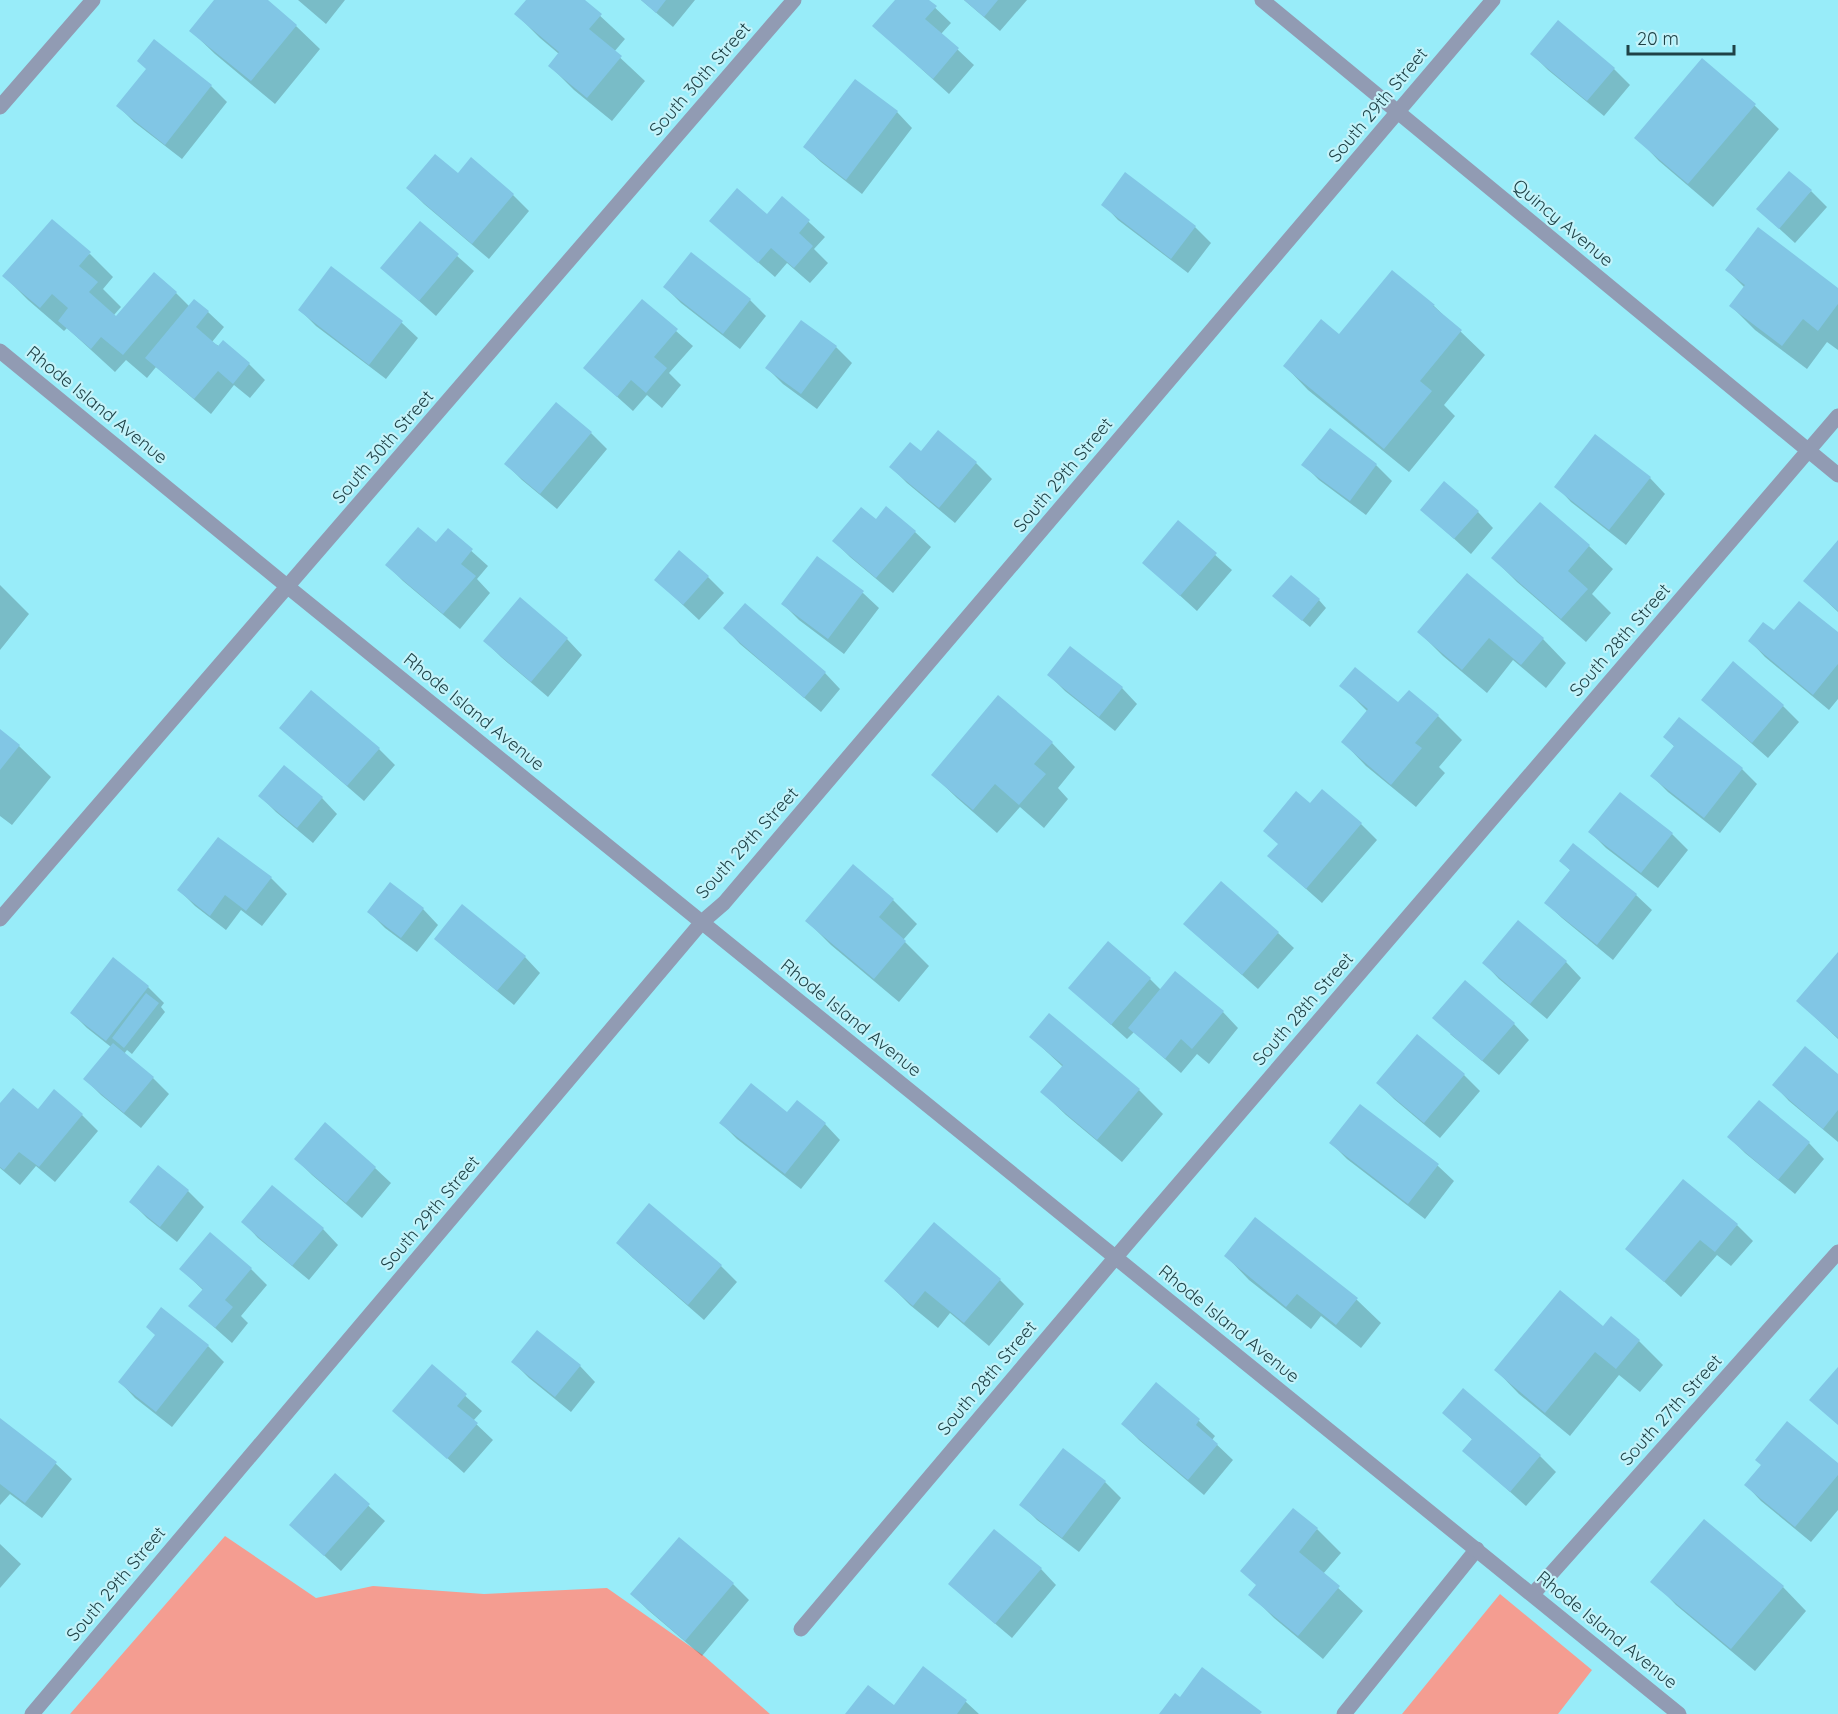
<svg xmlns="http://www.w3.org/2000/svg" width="1838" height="1714" viewBox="0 0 1838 1714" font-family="Quicksand,sans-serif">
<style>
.green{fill:#f49d91}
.shadow{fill:#0003}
.building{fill:#81c6e5}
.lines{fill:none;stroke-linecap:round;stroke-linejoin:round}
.lane{stroke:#919bb3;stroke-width:15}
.street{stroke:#919bb3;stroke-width:15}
.labels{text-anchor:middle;stroke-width:4.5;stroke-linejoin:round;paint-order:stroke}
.street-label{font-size:18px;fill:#1f4247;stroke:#c3f3fa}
</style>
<rect width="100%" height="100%" fill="#98ecf9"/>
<!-- green -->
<path class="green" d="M225 1536 316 1598 373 1586 484 1594 607 1588 704 1656 770 1714H70Z
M1500 1594 1592 1670 1558 1714H1402Z"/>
<!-- shadow -->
<path class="shadow" d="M216 0H265L296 26 320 49 275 104 215 54 191 31Z
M298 0H345L326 24Z
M528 0H583L625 39 614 52 645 81 612 121 574 90 550 66 559 54 540 38 516 14Z
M641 0H695L673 27Z
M897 0H927L951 23 941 34 974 65 949 94 874 26Z
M964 0H1027L1000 31Z
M1532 54 1614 69 1630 85 1604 116 1548 70Z
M1702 60 1755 106 1779 129 1713 207 1659 161 1636 137Z
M211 86 227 102 182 159 134 122 118 106Z
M897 112 912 128 862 194 821 162 805 147Z
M1126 174 1195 227 1211 243 1188 273 1118 220 1103 204Z
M458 175 513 195 529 211 489 259 424 204 408 188Z
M1811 191 1827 207 1795 243 1774 224Z
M783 198 825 237 814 249 828 263 810 283 787 263 775 277 711 221 767 216Z
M420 223 474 271 436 316 382 268Z
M90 254 113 277 103 289 121 307 114 315 116 318 176 293 190 307 208 312 224 327 212 342 249 364 265 380 250 398 234 385 211 414 156 367 147 378 126 360 115 372 67 328 64 331 28 300 4 276Z
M691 254 750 300 766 316 740 349 681 303 665 287Z
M332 268 402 323 418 338 386 379 316 326 300 310Z
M1727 270 1838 290V350L1827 342 1807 369 1755 330 1731 306 1745 288Z
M1392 272 1434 306 1485 355 1444 405 1455 416 1409 472 1308 390 1285 366 1339 337Z
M642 301 693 346 669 373 681 385 662 408 647 395 633 411 585 368Z
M836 347 852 363 817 409 783 384 767 368Z
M1330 430 1376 465 1392 481 1366 515 1319 480 1303 464Z
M591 433 607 449 557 509 522 480 506 464Z
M921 453 976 463 992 479 955 523 907 483 891 467Z
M1650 478 1665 494 1626 545 1571 502 1556 486Z
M1422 510 1478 512 1493 528 1471 554Z
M876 521 915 532 931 547 893 593 850 557 834 541Z
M1178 522 1232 570 1197 611 1144 563Z
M448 530 488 566 477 579 490 593 460 629 403 581 387 565 436 545Z
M1838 544V612L1805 581Z
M1589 546 1613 569 1592 594 1611 613 1586 642 1517 582 1493 558Z
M708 577 724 593 699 620 656 580Z
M0 585 29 614 0 650Z
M863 593 879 608 844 654 799 620 783 604Z
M1319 600 1326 608 1310 627 1282 603Z
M725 628 825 673 840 689 821 712 740 644Z
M1419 632 1543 639 1566 663 1546 688 1513 660 1487 693 1443 656Z
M1775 633 1838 634V699L1829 710 1765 657 1750 641Z
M567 639 582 655 548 697 501 657 485 641Z
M1733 664 1783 706 1799 722 1768 758 1719 715 1703 700Z
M1049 675 1122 688 1137 704 1115 731 1065 691Z
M1341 685 1438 716 1462 740 1439 767 1445 773 1416 807 1366 766 1343 742 1368 712Z
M311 692 379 749 395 765 364 801 297 743 281 728Z
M0 730 19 746 51 777 12 825 0 816Z
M1665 737 1742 769 1757 784 1720 833 1668 792 1652 776 1675 747Z
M1052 743 1075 767 1058 788 1068 799 1044 828 1020 807 997 833 957 798 933 775Z
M1620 794 1672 834 1688 850 1658 888 1606 848 1590 832Z
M260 796 322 798 337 814 313 843 276 812Z
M1310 805 1361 824 1377 840 1322 903 1269 856Z
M218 839 271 878 287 894 262 926 241 910 226 930 195 906 179 890Z
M1561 861 1636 895 1652 910 1613 960 1562 918 1546 903 1571 871Z
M893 900 917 924 903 940 929 966 899 1002 831 945 807 921Z
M423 909 438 925 417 952 385 928 369 912Z
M1278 933 1294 948 1258 989 1201 939Z
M436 939 525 957 540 973 514 1005 452 954Z
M1838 954V1039L1798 1001Z
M113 959 148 987 164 1003 161 1007 165 1012 132 1054 127 1050 124 1054 153 1078 169 1094 141 1128 101 1095 85 1079 111 1047 87 1028 72 1013Z
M1566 962 1581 978 1547 1019 1499 979 1484 963Z
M1150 979 1161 990 1223 1012 1238 1028 1209 1064 1197 1054 1181 1073 1134 1032 1127 1039 1070 988Z
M1049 1015 1139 1090 1163 1114 1122 1162 1066 1115 1042 1092 1063 1067 1031 1037Z
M1514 1024 1529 1040 1499 1075 1450 1034Z
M1464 1075 1480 1091 1440 1138 1394 1099 1378 1083Z
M1838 1076V1142L1789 1101 1774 1085Z
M0 1106 82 1115 98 1131 55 1182 36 1166 20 1185 0 1168Z
M1360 1106 1438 1166 1454 1181 1425 1219 1347 1159 1331 1143Z
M787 1114 825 1124 840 1140 801 1189 737 1139 721 1123Z
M1729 1137 1809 1143 1824 1159 1795 1194 1745 1153Z
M296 1159 375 1168 391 1183 362 1218 312 1175Z
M188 1191 204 1207 177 1242 147 1218 131 1202Z
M1255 1219 1357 1300 1381 1323 1361 1348 1321 1316 1311 1329 1249 1280 1226 1256Z
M243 1222 323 1229 338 1245 309 1280 258 1238Z
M934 1224 1000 1280 1024 1304 989 1346 950 1313 938 1328 910 1305 886 1281Z
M1737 1225 1753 1241 1731 1266 1717 1255 1681 1297 1627 1248Z
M618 1243 721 1266 737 1282 704 1320 633 1258Z
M181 1269H251L267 1285 241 1316 248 1323 232 1343 190 1306 203 1290Z
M1604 1328 1639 1341 1663 1365 1640 1392 1619 1375 1570 1436 1519 1394 1496 1370Z
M208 1346 224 1362 172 1427 135 1398 120 1382Z
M513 1362 580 1366 595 1382 571 1412 529 1378Z
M432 1366 482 1411 473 1421 493 1440 464 1473 394 1411Z
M1156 1384 1199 1421 1215 1436 1212 1440 1233 1460 1204 1495 1139 1440 1123 1424Z
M1444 1413 1540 1456 1556 1472 1526 1506 1464 1451 1473 1440Z
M0 1420 56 1464 72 1479 42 1518 10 1494 0 1505Z
M1838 1465V1510L1811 1542 1761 1501 1746 1485Z
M335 1475 385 1521 341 1571 291 1525Z
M1105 1482 1121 1498 1079 1552 1037 1520 1021 1504Z
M1317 1529 1341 1553 1323 1574 1363 1611 1323 1659 1274 1618 1251 1595Z
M0 1544 21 1564 0 1588Z
M1041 1569 1056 1585 1012 1638 966 1599 950 1584Z
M1653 1581 1783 1587 1806 1611 1755 1671 1676 1605Z
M733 1584 749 1600 702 1656 648 1610 632 1594Z
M924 1668 966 1702 979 1714H848L894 1707Z"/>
<!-- building -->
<path class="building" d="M214 0H268L297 25 251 81 189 31Z
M526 0H585L602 14 589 29 622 56 587 98 548 66 559 52 514 14Z
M641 0H666L656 13Z
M895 0H929L937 6 925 19 959 48 933 79 872 26Z
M964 0H998L984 17Z
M1558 20 1615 68 1587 101 1530 54Z
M154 39 212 85 165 145 116 106 146 69 137 61Z
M1702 58 1756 104 1688 184 1634 138Z
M855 79 898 111 846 180 803 147Z
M435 154 458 173 471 157 514 194 472 244 406 188Z
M1789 171 1812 190 1779 229 1756 209Z
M1125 172 1196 226 1171 259 1101 205Z
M737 188 767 214 782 196 810 220 799 233 813 246 794 268 771 248 758 263 709 221Z
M52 219 91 252 79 266 98 282 89 292 116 316 154 272 177 292 123 355 101 337 91 349 58 321 68 308 52 294 40 308 2 276Z
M420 221 459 254 419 301 380 268Z
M1758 227 1838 288V304L1818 331 1803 319 1782 346 1729 306 1745 285 1725 270Z
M691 252 751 299 723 334 663 287Z
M331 266 403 321 369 365 298 310Z
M1392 270 1435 305 1433 306 1462 330 1420 381 1432 391 1384 449 1283 366 1321 319 1339 334Z
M194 299 209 311 196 327 218 346 223 340 250 363 233 384 218 371 194 399 145 358Z
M642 299 678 329 654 357 667 368 646 393 631 380 617 397 583 368Z
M801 320 837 346 801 394 765 368Z
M556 402 592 432 540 494 504 464Z
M1330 428 1377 464 1350 501 1301 465Z
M938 430 977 462 939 508 889 467 910 442 921 451Z
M1595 434 1651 477 1609 530 1554 487Z
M1444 481 1479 511 1454 539 1420 510Z
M1540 502 1590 545 1568 571 1588 589 1561 619 1491 558Z
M886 506 916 531 876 578 832 541 861 507 876 519Z
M1178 520 1217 553 1180 596 1142 563Z
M418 527 436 542 448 528 473 549 461 564 476 576 443 614 385 565Z
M1838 540V611L1803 581Z
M679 550 709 576 683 605 654 580Z
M817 556 864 591 828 639 781 604Z
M1467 573 1544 638 1521 665 1489 638 1462 670 1417 632Z
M1291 575 1320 599 1302 621 1272 596Z
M520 597 568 638 531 682 483 641Z
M1799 601 1838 632V664L1813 695 1748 641 1763 622 1774 630Z
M745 603 826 672 804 698 723 628Z
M1070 646 1123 687 1099 717 1047 675Z
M1733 661 1784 705 1752 743 1701 700Z
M1355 667 1398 702 1409 690 1439 715 1415 743 1422 748 1391 785 1341 742 1368 709 1339 686Z
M311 690 380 748 347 786 279 728Z
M998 695 1053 742 1034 764 1046 774 1019 805 995 784 973 810 931 775Z
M1679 717 1743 768 1704 818 1650 776 1674 746 1663 737Z
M0 729 20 745 0 770Z
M284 765 323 797 297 828 258 796Z
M1322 789 1362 823 1306 889 1267 856 1278 844 1263 831 1296 791 1310 803Z
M1620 792 1673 833 1641 873 1588 832Z
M218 837 272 877 246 911 225 895 210 916 177 890Z
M1573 843 1637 894 1597 945 1544 903 1570 870 1559 861Z
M853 864 894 899 879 917 906 941 874 979 805 921Z
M1221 881 1279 932 1242 975 1183 924Z
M390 882 424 908 401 938 367 912Z
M462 904 526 956 497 991 434 939Z
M1518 920 1567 961 1530 1004 1482 963Z
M1108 941 1151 978 1111 1025 1068 988Z
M1838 952V1038L1796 1001Z
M113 957 149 986 106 1041 70 1013Z
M1175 971 1224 1011 1192 1049 1181 1039 1165 1059 1128 1028Z
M1465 980 1515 1023 1482 1061 1432 1018Z
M146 993 159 1003 124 1048 112 1038Z
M1049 1013 1140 1089 1097 1140 1040 1092 1063 1065 1029 1037Z
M1417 1034 1465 1074 1424 1123 1376 1083Z
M113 1043 154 1077 124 1113 83 1079Z
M1805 1046 1838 1074V1110L1823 1129 1772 1085Z
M751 1083 787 1112 797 1100 826 1123 785 1174 719 1123Z
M13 1088 38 1109 54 1089 83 1114 39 1167 19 1152 4 1170 0 1167V1103Z
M1759 1100 1810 1142 1778 1180 1727 1137Z
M1360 1104 1439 1164 1408 1204 1329 1143Z
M325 1122 376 1167 346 1203 294 1159Z
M158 1165 189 1190 160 1227 129 1202Z
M1683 1179 1738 1224 1715 1252 1700 1240 1664 1282 1625 1249Z
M272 1185 324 1228 292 1266 241 1222Z
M649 1203 722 1265 688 1305 616 1243Z
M1255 1217 1358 1298 1336 1325 1297 1294 1286 1307 1224 1256Z
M934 1222 1001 1279 964 1323 925 1291 913 1306 884 1281Z
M210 1232 252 1268 225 1300 233 1307 215 1328 188 1306 203 1289 179 1269Z
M1560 1290 1603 1326 1611 1316 1640 1340 1616 1369 1595 1352 1545 1413 1494 1370Z
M161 1307 209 1345 156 1412 118 1382 155 1335 146 1327Z
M537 1330 581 1365 555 1397 511 1362Z
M432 1364 467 1394 457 1406 478 1423 447 1459 392 1411Z
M1838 1367V1425L1809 1400Z
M1156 1382 1200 1419 1196 1425 1218 1444 1188 1480 1121 1424Z
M1463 1388 1541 1455 1510 1492 1462 1451 1472 1439 1442 1413Z
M0 1418 57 1462 25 1503 0 1484Z
M1787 1421 1838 1463V1475L1795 1527 1744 1485 1761 1465 1755 1460Z
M1063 1448 1106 1481 1062 1538 1019 1505Z
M335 1473 370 1504 324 1556 289 1525Z
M1293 1508 1318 1528 1299 1552 1340 1586 1298 1636 1248 1595 1256 1585 1240 1571Z
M1704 1519 1784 1586 1731 1649 1650 1582Z
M994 1529 1042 1568 995 1624 948 1584Z
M679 1537 734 1583 685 1641 630 1594Z
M923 1666 967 1700 957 1714H845L868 1685 894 1705Z
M1202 1667 1262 1712 1260 1714H1159L1175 1693 1180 1697Z"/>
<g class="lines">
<!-- lane -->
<path class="lane" d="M1344 1714 1477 1549"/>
<!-- street -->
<path class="street" d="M1262 0 1838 475
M0 107 93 0
M0 351 288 587 1679 1714
M0 919 794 0
M1533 1594 1838 1252
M801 1629 1115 1258 1838 416
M32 1714 702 922 724 903 1493 0"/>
</g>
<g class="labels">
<!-- street labels -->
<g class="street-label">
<text transform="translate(700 79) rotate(-49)" y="6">South 30th Street</text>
<text transform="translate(1378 105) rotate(-50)" y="6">South 29th Street</text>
<text transform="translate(1563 223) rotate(40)" y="6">Quincy Avenue</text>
<text transform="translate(97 405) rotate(39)" y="6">Rhode Island Avenue</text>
<text transform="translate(383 447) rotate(-49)" y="6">South 30th Street</text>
<text transform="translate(1063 475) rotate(-50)" y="6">South 29th Street</text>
<text transform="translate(1620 640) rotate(-49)" y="6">South 28th Street</text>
<text transform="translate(474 712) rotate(39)" y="6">Rhode Island Avenue</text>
<text transform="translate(747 843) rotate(-48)" y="6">South 29th Street</text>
<text transform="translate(1303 1009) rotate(-49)" y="6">South 28th Street</text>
<text transform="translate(851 1018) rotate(39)" y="6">Rhode Island Avenue</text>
<text transform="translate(430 1213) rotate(-50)" y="6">South 29th Street</text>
<text transform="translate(1229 1324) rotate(39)" y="6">Rhode Island Avenue</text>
<text transform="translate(987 1378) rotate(-50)" y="6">South 28th Street</text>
<text transform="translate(1671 1410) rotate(-48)" y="6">South 27th Street</text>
<text transform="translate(116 1584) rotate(-50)" y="6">South 29th Street</text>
<text transform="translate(1607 1630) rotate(39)" y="6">Rhode Island Avenue</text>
</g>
</g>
<!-- scale -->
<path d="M1628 45v9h106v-9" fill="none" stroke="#1f4247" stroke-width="3"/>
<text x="1637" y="45" font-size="18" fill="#1f4247" stroke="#c3f3fa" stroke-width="4.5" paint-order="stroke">20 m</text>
</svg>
